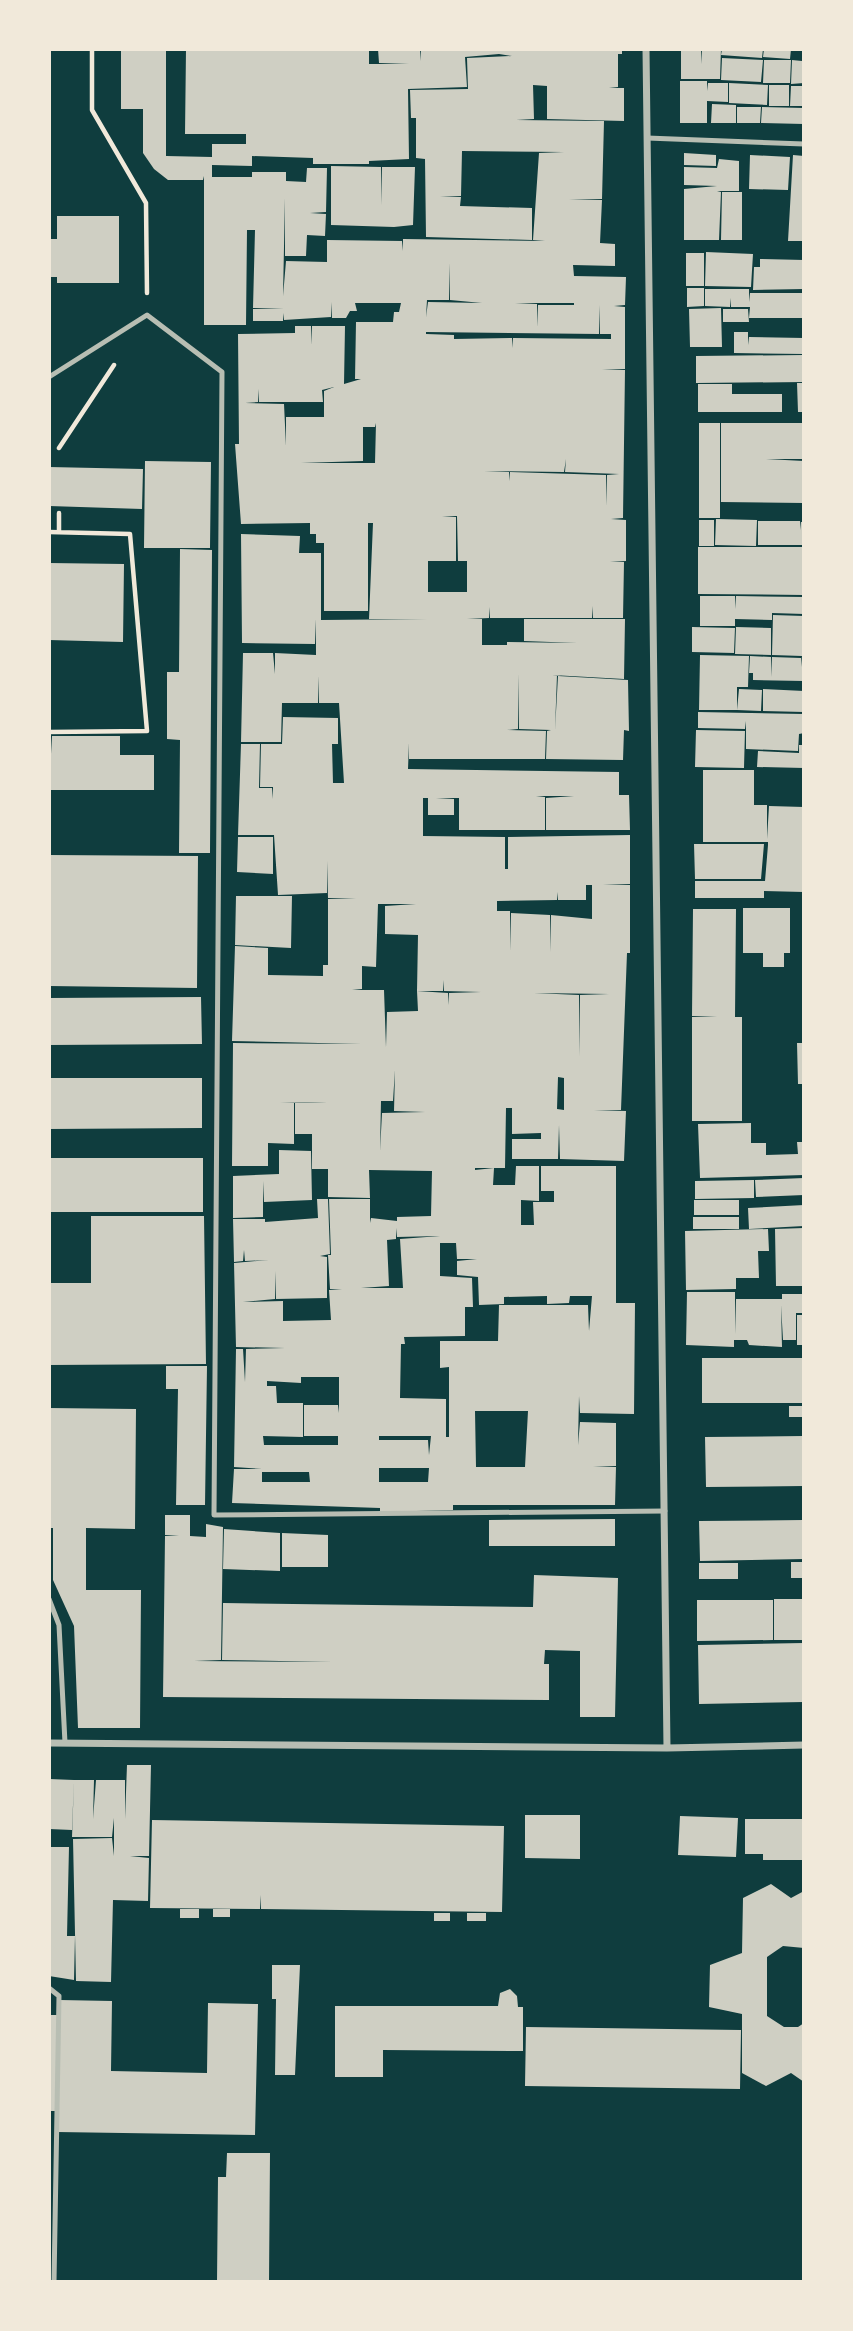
<svg xmlns="http://www.w3.org/2000/svg" width="853" height="2331" viewBox="0 0 853 2331" font-family="Rubik,sans-serif">
<style>
.building{fill:#cfcfc3;fill-rule:evenodd}
.lines{fill:none;stroke-linecap:round;stroke-linejoin:round}
.path{stroke:#f1e9da;stroke-width:4.5}
.service{stroke:#b8beb3;stroke-width:5}
.minor{stroke:#b8beb3;stroke-width:7}
</style>
<rect width="100%" height="100%" fill="#0f3d3e"/>
<!-- building -->
<path class="building" d="M121 49H166V156L212 157V144H246V134H185L186 49H369V64H409L379 63 378 49H420V61L421 49H622V54H618V87L609 88H624V121L547 119V86L533 85 534 119 516 120 604 121 602 199 569 200H602L600 243 615 244V266L573 265 574 276 626 277 625 305 614 306 625 307V369L602 370H625L623 518 611 519 626 520V561L610 562H624L623 618H593V606L592 618H490V607L489 618 467 619H482V645H507V642L577 643 524 641V619H625L624 679 552 675H557L555 730 558 676 628 680 629 731 624 730 623 760 546 759 547 731 551 730 519 729V674L518 729 507 730 546 731 545 759H409V743L408 769 619 772V795H629L630 830H546V798L574 796H536L545 797V830H459V798H436L454 799V815H428V798H423V836L505 837V869H508V837L630 835V884L603 885H630V953H627L621 1110H594L626 1111 624 1161 560 1159 559 1125 558 1159H512V1139H541V1133L512 1134V1108H506L505 1168H475V1170L494 1168 493 1185H515L516 1166H539V1201L521 1200V1225H534L533 1202H554V1191H541V1166H616V1303H635L634 1414 580 1413 579 1396 578 1445 580 1422 616 1423V1466L593 1467H616L615 1505H453V1510L380 1512V1508L232 1503 234 1469H262L234 1467 236 1349H243L245 1382 246 1349 285 1348 236 1347 234 1263 269 1260 245 1261 244 1250 243 1261 234 1262 233 1219H265V1222L318 1218 317 1199H328L330 1254 320 1256 327 1257V1298L276 1299 275 1271V1299L243 1302 283 1301V1321L331 1320 329 1290 342 1289H330L328 1255H331L329 1199H370V1223L371 1218 397 1221V1217L431 1216 432 1171 369 1170 370 1198 328 1197V1169H312V1134H295V1103L327 1102 280 1103H294V1144L268 1143V1166H232L233 1043 362 1044 232 1041 235 946 268 948V975L323 976V965H328V899H356L328 898 327 861V893L278 895 274 835H238L241 744H260L259 788H272L273 799V787H260L261 744H282L283 717 338 718V744H332L333 783H344L339 703H319V676L318 703H282L281 742H241L243 653H273L275 674V653L316 655V619L315 644 242 643 241 534 300 536 299 553H321V620L427 619H369L373 523H368V611H324V543H316V534H310V523L241 524 235 444H239L238 334 295 333V326H311L312 345V326H345L344 384 361 379H355L356 322H393L394 312H399L401 303H355L357 311H350L346 318H332L331 302V317L284 320 283 313V321H253V309L284 308H253L255 230H247L246 325H204V176L203 180H168L154 169 143 153V109H121ZM499 54 512 56 467 58 468 89 410 90 411 118H416V158L425 159 426 237 532 240V208L460 206 461 197 440 196H461L462 151 564 152 539 153 533 240 545 241 403 239V251L402 241 327 240V262L286 261 283 296 285 198V256H306L307 235 325 236 326 214 310 213 326 212 327 168H307L306 182 286 181V172H252V177H212V165L252 166V156L313 158V164H369V161L409 159 408 89 467 87 465 57ZM449 263 450 300 482 303 428 302 426 317 427 300H449ZM515 303H574V305H538L537 327V304ZM599 305 600 334H611V339L513 338V348L512 338 454 339V335L426 334V332L599 334ZM334 387 324 391V417H286V446L284 404 245 403 258 402 259 389V402H323L322 390ZM376 423 375 463H301L363 461V427H375ZM566 459 565 472 619 474 607 475V506L606 475 510 472V481L509 472 484 471 564 472ZM442 516H457L458 561H467V592H428V561H456V517ZM586 885H592V919L551 915 550 952V915L511 913 510 951V911H497V901L557 900V892L558 900H586ZM378 904H416L385 906V934L418 935 417 991H443V980L444 991 481 992 449 993 448 1005V993L417 991 418 1011 387 1012 386 1047 384 990H352L362 989V966L376 967ZM534 993 609 994 580 995 579 1057V995ZM395 1070 394 1111 425 1112 382 1113 380 1151 381 1101H393ZM558 1077 564 1078V1110L557 1109ZM396 1228 397 1237 440 1236 400 1239 403 1288H361L389 1286 387 1240 396 1239ZM440 1243H456L457 1259H477L457 1261V1275L478 1277 479 1305 504 1304V1297L547 1296V1304L569 1303 570 1296H592L589 1331 588 1305H499L498 1341H440V1368L449 1367V1437H446V1399L400 1398 401 1344H405L404 1337 465 1336V1307H473L472 1278 440 1276ZM301 1377H339V1413L338 1405H304V1436H338V1445H264L263 1436 303 1437V1403H277L276 1386H267V1381L301 1383ZM475 1411H528L525 1467H476ZM379 1436H431L429 1455 428 1440H379ZM379 1468H429L428 1482H379ZM262 1472H309L310 1482H262Z
M681 49H701L702 64V49H721L720 79H681Z
M722 49H763L762 58 721 55Z
M764 49H791L790 59 763 57Z
M722 58 763 60 761 82 721 80Z
M764 60H791L790 83H763Z
M792 60 802 61 804 83 791 84Z
M680 81H707V91L708 83H728V102L707 101V123H680Z
M729 83 768 85 767 105 729 103Z
M769 85H789V106H769Z
M791 86H804V106H790Z
M712 104 736 105V123H711Z
M737 107H761L760 123H737Z
M762 107 804 108V124L761 123Z
M684 153 716 155V166L684 165Z
M750 155 790 157 788 190 749 189Z
M793 155 804 156V241H788Z
M719 159 739 161V191H717L721 192 719 240H684V189L717 186 684 185V167L717 168Z
M331 166 381 167V205L382 167H415L413 225 394 227 331 225Z
M722 192H742V240H721Z
M57 216H119V283H57V277H49V239H57Z
M706 252 753 254 751 287 705 286Z
M686 253H704V286H686Z
M760 259 804 260V289L753 290 754 267H760Z
M687 288H704V306L687 307Z
M705 289H749V302L750 293H804V318H749L750 307H731V298L730 307 705 306Z
M721 308 722 347H690L689 309Z
M723 309H748L749 322H723Z
M734 332H748V345L749 337 804 338V354L734 353Z
M804 355V382L696 383V356Z
M797 383H804V412H798Z
M698 384H732V394H782V412H698Z
M699 423H720V518H699Z
M721 423H804V459H766L804 461V503L721 502Z
M145 461 211 462 210 548H144Z
M49 467 143 469 142 509 49 506Z
M716 519 757 520 756 546 715 545Z
M699 520H714V546H699Z
M758 521H800L801 530V522H804V545H758Z
M698 547H804V595L698 594Z
M180 549 212 550 210 853H179L180 740 167 739V672H179Z
M49 563 124 564 123 642 49 640Z
M700 596H735L736 609V596L804 597V614L772 613V620L735 619V626H700Z
M773 615 804 616V681L753 680V673H749L750 656 771 657V677L772 657 801 658V667L802 656 772 655Z
M692 627 735 628 734 653 692 652Z
M736 627 771 628V655L735 654Z
M700 655 749 656 748 687H737V710H699Z
M739 689 762 690 761 711 737 710Z
M763 689 804 691V712L763 711Z
M698 712 804 714V733L799 734 798 751 746 749V721L745 729 698 728Z
M696 730 745 731 744 768 695 767Z
M52 736H120V755H154V790H49Z
M799 745H804V768L757 767 758 751 799 753Z
M703 770H754V805H767V839L769 806 804 807V892L764 891V898H695V881H765L768 845V842H703Z
M238 837H273V874L237 872Z
M694 844H764L761 879H695Z
M49 855 198 856 197 988 49 986Z
M236 896H292L291 948 235 945Z
M743 908H790V953H784V967H763V953H743Z
M693 909H736L735 1017H742V1121H692V1017L717 1016H692Z
M201 997 202 1044 49 1045V998Z
M797 1043H804V1084H798Z
M49 1078H202V1128L49 1129Z
M751 1123V1143H766V1155L798 1154 797 1142H804V1175L700 1178 698 1124Z
M279 1150 311 1151 312 1200 264 1202 263 1181V1217L233 1218V1176L279 1174Z
M49 1158H203V1212H49Z
M804 1178V1195L756 1197 755 1180Z
M754 1180V1198L695 1199V1181Z
M694 1200H739V1215H694Z
M804 1205V1226L749 1229 748 1208Z
M91 1216H204L206 1364 49 1365V1283H91Z
M693 1217H739V1229H693Z
M804 1228V1286H776L775 1229Z
M768 1229 769 1251H758L759 1278H736V1289L686 1290 685 1231Z
M687 1292H735V1334L736 1299H782V1294H804V1313H796V1340H783L781 1305 782 1347 749 1345 747 1340H734V1347L686 1345Z
M797 1315H804V1345H797Z
M702 1358H804V1403H702Z
M166 1366H207L205 1505H176L178 1389H166Z
M789 1406H804V1417H789Z
M49 1408 136 1409 135 1529 86 1528V1590H141L140 1728H78L74 1626 53 1580V1528H49Z
M804 1436V1486L706 1487 705 1437Z
M165 1515H190V1536L206 1537V1524L223 1527 221 1660 194 1661 333 1662 222 1660 223 1603 533 1607 534 1575 618 1578 615 1717H580V1651L545 1650 544 1664H549V1700L163 1697 165 1536 179 1535H165Z
M615 1519V1546H489V1520Z
M804 1520V1559L700 1561 699 1521Z
M224 1529 280 1533V1571L223 1569Z
M282 1533 328 1535V1567H282Z
M791 1562H804V1578H791Z
M699 1563H738V1579H699Z
M774 1599H804V1640H774Z
M697 1600H773V1640L697 1641Z
M804 1643V1702L699 1704 698 1645Z
M127 1765H151L149 1856H130L149 1858 148 1901 113 1900 111 1982 76 1981 73 1839 112 1838 114 1856V1818L112 1837H72L74 1780H94L93 1819 96 1780H125V1819Z
M49 1779 74 1780 72 1830 49 1829Z
M525 1815H580V1859L525 1858Z
M680 1816 738 1818 736 1857 678 1855Z
M745 1819H804V1860H763V1854H745Z
M152 1820 504 1826 502 1912 261 1909 260 1895V1909L150 1908Z
M49 1847H69L67 1936H75L74 1980 49 1976Z
M771 1884 791 1898 804 1891V1948L783 1946 767 1957V2016L784 2027H798L804 2023V2082L791 2073 766 2086 742 2073V2014L709 2007 710 1965 742 1953 743 1898Z
M180 1909H199V1918H180Z
M213 1909H230V1917H213Z
M434 1913H450V1921H434Z
M467 1913H486V1921H467Z
M272 1965H300L295 2075H275L276 1999H272Z
M510 1989 517 1996 518 2007H523V2051L383 2050V2077H335V2006H498L500 1993Z
M60 2000 112 2001 111 2071 207 2073 208 2003 258 2004 255 2135 57 2132Z
M49 2015H57V2111H49Z
M526 2027 741 2030 740 2089 525 2086Z
M227 2153H270L269 2282H217L218 2177H226Z"/>
<g class="lines">
<!-- path -->
<path class="path" d="M92 49V110L146 203 147 293
M59 448 114 365
M59 513V531
M49 532 130 534 147 731 49 732"/>
<!-- service -->
<path class="service" d="M647 138 804 144
M49 377 147 315 222 372 214 1515 665 1511
M49 1599 59 1625 65 1743
M49 1988 59 1996 54 2282"/>
<!-- minor -->
<path class="minor" d="M646 49 667 1748
M49 1743 667 1748 804 1745"/>
</g>
<!-- border -->
<rect width="853" height="2331" fill="none" stroke="#f1e9da" stroke-width="102"/>
</svg>
